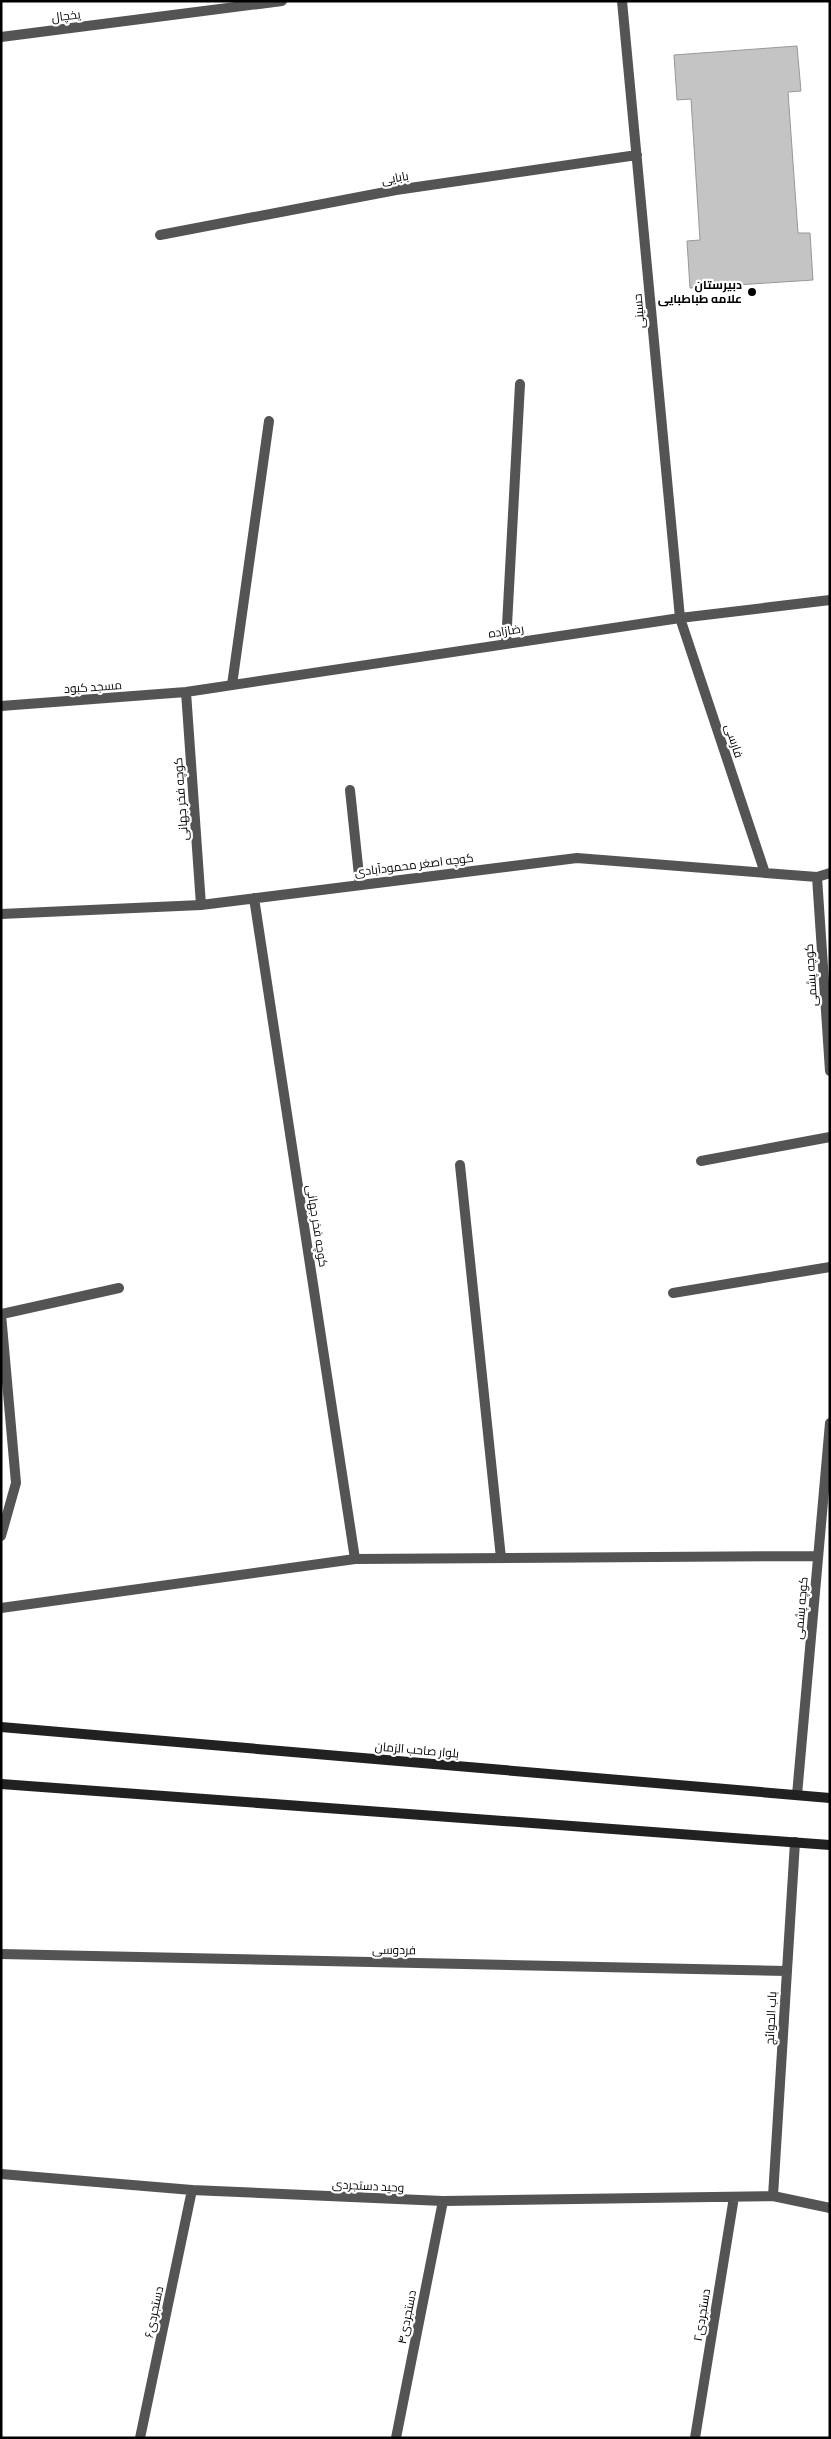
<svg xmlns="http://www.w3.org/2000/svg" width="831" height="2439" viewBox="0 0 831 2439" font-family="'PT Sans Narrow',Cairo,sans-serif">
<style>
.building{fill:#c4c4c4;stroke:#989898}
.lines{fill:none;stroke-linecap:round;stroke-linejoin:round}
.street{stroke:#545454;stroke-width:10}
.secondary{stroke:#212121;stroke-width:10}
.poi-dot{fill:#000;stroke:#fff;stroke-width:2}
.labels{text-anchor:middle;stroke-width:4.5;stroke-linejoin:round;paint-order:stroke}
.street-label{font-size:12px;fill:#000;stroke:#fff}
.poi-label{font-size:12px;font-weight:bold;fill:#000;stroke:#fff;text-anchor:end}
</style>
<rect width="100%" height="100%" fill="#fff"/>
<!-- building -->
<path class="building" d="M797 46 801 91 788 92 798 233H810L813 280 690 288 687 241 700 240 691 99 677 100 674 55Z"/>
<g class="lines">
<!-- street -->
<path class="street" d="M622 1 680 618 765 873
M1 37 282 1
M160 235 396 190 637 155
M506 644 520 384
M232 685 269 421
M186 692 201 905
M1 706 186 692 680 618 830 600
M350 790 360 885
M817 877 830 1071
M254 898 355 1559
M1 914 201 905 577 858 817 877 830 873
M701 1161 830 1137
M460 1165 501 1558
M673 1293 830 1267
M1 1314 16 1483 1 1536
M2 1314 119 1288
M1 1608 355 1559 818 1556
M797 1795 830 1423
M1 1954 787 1971
M1 2174 192 2190 443 2201 773 2196 830 2208
M773 2196 795 1842
M140 2438 192 2190
M396 2438 443 2201
M695 2438 734 2197"/>
<!-- secondary -->
<path class="secondary" d="M1 1727 830 1798
M1 1784 830 1845"/>
</g>
<!-- markers -->
<circle class="poi-dot" cx="752" cy="292" r="5"/>
<g class="labels">
<!-- street labels -->
<g class="street-label">
<text transform="translate(66 16) rotate(-7)" y="4">یخچال</text>
<text transform="translate(395 178) rotate(-10)" y="4">بابایی</text>
<text transform="translate(639 311) rotate(-95)" y="4">حسینی</text>
<text transform="translate(506 631) rotate(-9)" y="4">رضازاده</text>
<text transform="translate(93 687) rotate(-4)" y="4">مسجد کبود</text>
<text transform="translate(734 741) rotate(72)" y="4">فارسی</text>
<text transform="translate(181 799) rotate(-94)" y="4">کوچه فخر جهانی</text>
<text transform="translate(414 865) rotate(-7)" y="4">کوچه اصغر محمودآبادی</text>
<text transform="translate(811 975) rotate(-94)" y="4">کوچه پشمی</text>
<text transform="translate(317 1226) rotate(81)" y="4">کوچه فخر جهانی</text>
<text transform="translate(801 1608) rotate(-85)" y="4">کوچه پشمی</text>
<text transform="translate(417 1750) rotate(5)" y="4">بلوار صاحب الزمان</text>
<text transform="translate(394 1950) rotate(1)" y="4">فردوسی</text>
<text transform="translate(771 2018) rotate(-87)" y="4">باب الحوائج</text>
<text transform="translate(368 2186) rotate(3)" y="4">وحید دستجردی</text>
<text transform="translate(154 2312) rotate(-78)" y="4">دستجردی۶</text>
<text transform="translate(702 2315) rotate(-81)" y="4">دستجردی۲</text>
<text transform="translate(407 2317) rotate(-79)" y="4">دستجردی۴</text>
</g>
<!-- poi labels -->
<g class="poi-label">
<text x="742" y="289">دبیرستان<tspan x="742" dy="14">علامه طباطبایی</tspan></text>
</g>
</g>
<!-- border -->
<rect width="831" height="2439" fill="none" stroke="#000000" stroke-width="5"/>
</svg>
